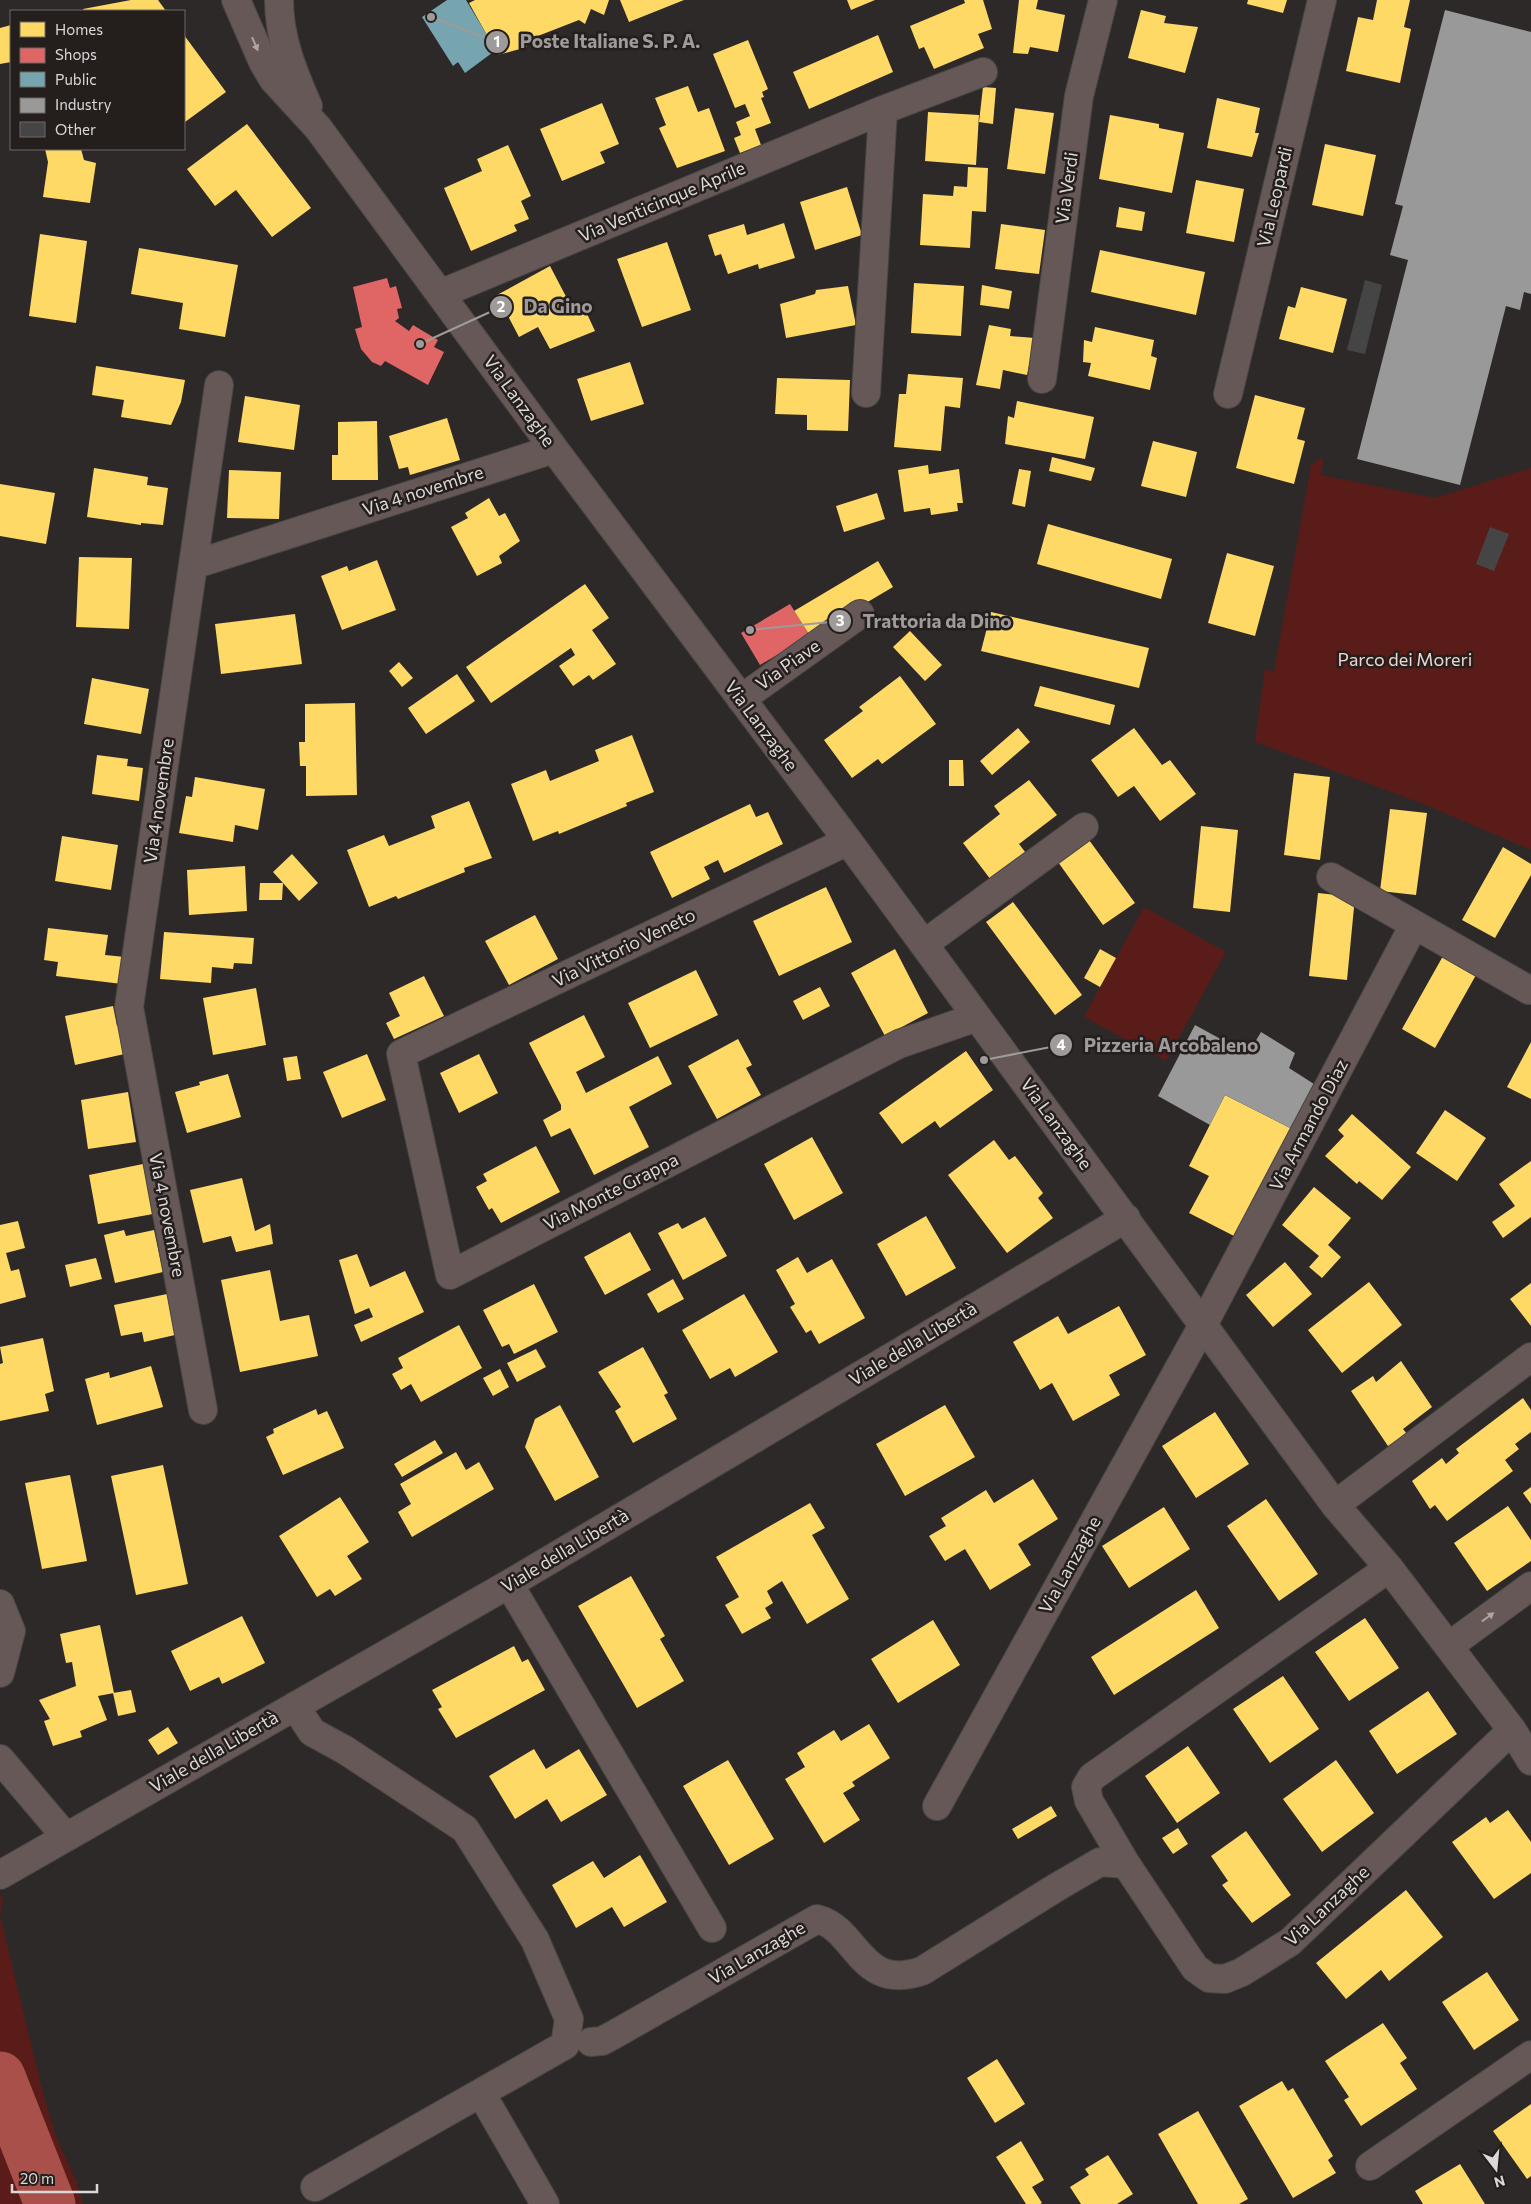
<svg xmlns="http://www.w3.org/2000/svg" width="1531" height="2204" viewBox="0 0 1531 2204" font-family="Commissioner,sans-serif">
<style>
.green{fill:#5a1c19}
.homes{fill:#ffd966}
.shops{fill:#e06666}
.public{fill:#76a5af}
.industry{fill:#999}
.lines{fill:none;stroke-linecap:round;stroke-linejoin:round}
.river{stroke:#a85049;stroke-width:51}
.building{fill:#464545}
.minor-casing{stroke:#484645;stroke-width:30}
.minor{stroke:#655856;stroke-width:28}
.oneway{fill:#aca5a4}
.labels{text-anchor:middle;stroke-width:5;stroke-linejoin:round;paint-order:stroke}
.street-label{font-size:18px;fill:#dcd8d8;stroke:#241e1d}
.park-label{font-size:18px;fill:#efd4d0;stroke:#241e1d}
.leader{fill:none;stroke:#9f9b9a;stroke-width:2}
.callout-dot{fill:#9f9b9a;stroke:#241e1d;stroke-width:2}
.mark-label{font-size:15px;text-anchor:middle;font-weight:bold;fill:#fff}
.callout-label{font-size:19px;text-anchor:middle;font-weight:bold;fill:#9f9b9a;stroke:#241e1d;stroke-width:5;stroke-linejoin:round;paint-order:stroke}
</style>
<rect width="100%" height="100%" fill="#2d2928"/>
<!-- green -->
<path class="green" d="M1324 456 1321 475 1435 498 1531 468V850L1421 803 1255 742 1265 669 1274 672 1311 465Z
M1144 907 1226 952 1166 1061 1084 1017Z
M3 1895 0 1916 43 2093 57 2139 76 2180 83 2204H0V1897Z"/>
<!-- homes -->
<path class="homes" d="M131 0H158L166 11H84L83 9Z
M475 0H609L604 15 591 9 585 24 579 20 525 41 527 47 498 55 469 3Z
M620 0H684L629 22Z
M847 0H875L851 10Z
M964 0H983L992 29 978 34 984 48 934 69 924 47 919 49 910 26 965 3Z
M1019 0H1038L1036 9 1065 15 1058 52 1030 47 1028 54 1013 53Z
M1248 0H1287L1283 13 1247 4Z
M1377 0H1410L1404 27 1411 29 1400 83 1346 71 1358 17 1373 20Z
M1141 10 1166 16 1164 23 1198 27 1185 73 1128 58Z
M11 25V62L0 64V28Z
M184 35 226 92 185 122 184 121Z
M878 35 893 72 809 109 793 72Z
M748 40 768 89 762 92 764 97 761 98 771 123 755 129 761 145 740 153 734 138 741 135 736 122 750 116 745 104 735 108 713 54Z
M688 86 698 112 709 108 725 151 677 168 659 128 666 125 655 98Z
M983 87 996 88 993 124 979 122Z
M1217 98 1260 108 1255 133H1259L1252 157 1207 148Z
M602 103 619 144 600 152 605 163 562 181 540 129Z
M1015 108 1054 113 1045 174 1007 169Z
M928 112 979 115 976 165 925 161Z
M1110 115 1159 124V128L1184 133 1172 193 1099 179Z
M247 124 311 208 272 237 236 190 215 206 187 169Z
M1325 144 1376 155 1363 216 1312 205Z
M508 145 531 196 521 201 529 219 514 225 517 231 471 251 444 188 482 171 477 159Z
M45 149H81L84 160 96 163 90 203 43 197 48 162Z
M968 167 988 168 986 212 972 211 970 248 920 245 923 194 953 196 954 186 967 187Z
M1196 180 1244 189 1234 242 1186 233Z
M847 187 862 235 815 250 800 202Z
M1119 207 1145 212 1142 231 1116 227Z
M784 223 795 258 759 269 758 264 728 274 721 254 715 256 708 235 744 224 747 235Z
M1001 224 1045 230 1039 274 995 269Z
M40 234 87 241 76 323 29 316Z
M667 242 691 310 642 327 617 259Z
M139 248 238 265 225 337 179 329 183 303 131 294Z
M1100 250 1205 272 1196 315 1091 292Z
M550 266 572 308 582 303 595 331 550 349 538 327 519 337 497 295Z
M914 283 964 286 961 336 911 333Z
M982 285 1012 291 1009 309 980 305Z
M848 286 856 325 786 338 780 304 815 294 816 290Z
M1301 287 1347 299 1333 353 1279 339 1288 306 1295 308Z
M989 325 1011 329 1010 336 1035 338 1027 375 1003 370 1000 389 976 385Z
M1095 327 1154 340 1151 356 1157 358 1150 390 1088 376 1091 363 1083 362 1084 340 1092 342Z
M630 362 644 404 591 421 577 379Z
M96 366 185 380 181 402 171 425 121 417 124 400 92 395Z
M908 374 963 378 960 408 945 406 941 451 894 447 899 394H906Z
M777 378 850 380 848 431 807 430V415L775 414Z
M1255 395 1305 408 1297 439 1305 441 1294 484 1236 468Z
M245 396 300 405 294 450 238 442Z
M1017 401 1094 417 1085 459 1005 444 1008 416 1014 418Z
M447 418 460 460 410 475 408 467 399 469 389 436Z
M377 421 378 480H332V455H338V422Z
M1153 441 1197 452 1186 497 1141 486Z
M1052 457 1095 468 1091 481 1049 471Z
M928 465 929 474 959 469 963 503H957L958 511 931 515 930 508 904 512 898 470Z
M94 468 148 477 147 485 168 488 163 525 141 523V525L87 517Z
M1019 469 1031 471 1025 507 1012 504Z
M229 470 281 472 279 519 227 518Z
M0 484 55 493 46 544 0 536Z
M877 493 885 519 844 532 836 506Z
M489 498 499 516 505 513 520 541 499 556 502 563 477 576 451 527 468 518 465 513Z
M1048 524 1172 559 1161 599 1037 564Z
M1227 553 1274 566 1255 636 1208 623Z
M79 557 132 558 129 629 76 627Z
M377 560 396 610 342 630 321 576 347 566 349 571Z
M878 561 893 587 810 636 794 611Z
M585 584 609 618 592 630 616 664 593 680 589 675 573 686 559 666 575 655 571 648 491 703 466 667Z
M991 612 1149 648 1139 688 981 651Z
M295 614 302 664 221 674 215 624Z
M910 631 942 665 925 681 893 647Z
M399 662 413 678 402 687 389 671Z
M457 674 475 701 426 734 408 708Z
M900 676 936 724 882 764 878 759 852 778 824 740 863 711 859 707Z
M92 678 149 689 141 734 84 724Z
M1040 686 1115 705 1110 725 1034 706Z
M355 703 357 795 306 796V766H300L299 742H305V704Z
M1018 728 1030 742 992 775 980 761Z
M1134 728 1162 765 1170 760 1196 794 1160 821 1134 786 1118 797 1091 760Z
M632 735 654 792 626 803 627 806 559 834 558 831 533 841 511 784 546 770 550 781 599 761 595 750Z
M97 755 128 759 127 766 143 768 139 801 92 794Z
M949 760H963L964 786H949Z
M1294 773 1330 777 1320 860 1284 855Z
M195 777 265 789 258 830 235 825 233 842 179 833 186 796 192 797Z
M1029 780 1057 815 1019 844 1029 857 994 884 963 843 1000 814 994 806Z
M469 801 492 858 464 868 465 872 398 899 396 896 369 907 347 850 384 835 389 846 435 828 431 816Z
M750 804 756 817 768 812 783 844 724 873 718 860 704 867 710 879 672 898 650 852Z
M1390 809 1427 813 1416 895 1380 891Z
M1201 826 1238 830 1230 912 1193 908Z
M62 836 118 845 111 890 55 881Z
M1089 840 1135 903 1103 925 1058 862Z
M1503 847 1531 864V875L1495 938 1462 920Z
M292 854 318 883 299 901 283 883 282 900H259L260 883H283L273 872Z
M245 866 247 911 189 915 187 870Z
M826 887 852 942 779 976 753 921Z
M1318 893 1355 897 1347 980 1309 976Z
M1013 902 1082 995 1055 1015 986 922Z
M535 915 558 959 509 985 485 941Z
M48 928 108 935 105 955 125 957 122 984 56 976 58 962 44 960Z
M164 932 254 938 252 964 234 963 233 969 212 967 211 983 160 979Z
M895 949 928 1013 885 1036 851 973Z
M1100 949 1116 958 1100 987 1084 978Z
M1443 956 1476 975 1435 1048 1402 1029Z
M696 970 718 1015 650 1048 628 1003Z
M424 976 444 1016 394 1039 386 1023 400 1016 389 993Z
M820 987 830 1006 803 1020 793 1001Z
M256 988 266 1045 213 1055 203 998Z
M113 1006 117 1026 123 1025 129 1053 75 1065 65 1016Z
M584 1015 605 1057 576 1072 586 1093 658 1056 672 1084 629 1107 649 1147 594 1175 570 1128 551 1137 543 1120 561 1110V1105L529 1043Z
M738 1039 752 1065 746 1068 761 1095 717 1119 688 1066Z
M1531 1042V1099L1507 1087Z
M966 1051 993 1090 940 1128 935 1121 902 1144 879 1113Z
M367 1054 386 1100 342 1118 323 1072Z
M479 1054 498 1093 459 1113 440 1073Z
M297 1056 301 1079 287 1081 283 1058Z
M228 1074 241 1117 187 1133 175 1092 200 1085 199 1082Z
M128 1092 136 1142 88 1149 81 1100Z
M1225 1095 1292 1129 1236 1237 1189 1213 1209 1176 1189 1166Z
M1445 1110 1486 1138 1457 1181 1416 1153Z
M1352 1114 1411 1167 1382 1200 1359 1181 1357 1184 1325 1156 1344 1136 1338 1130Z
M812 1137 843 1193 794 1220 764 1164Z
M994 1140 1009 1160 1015 1156 1043 1193 1038 1198 1053 1218 1007 1253 948 1175Z
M536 1146 560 1192 501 1223 492 1208 489 1210 476 1187 487 1181 483 1174Z
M1531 1161V1217L1503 1238 1492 1222 1515 1206 1499 1184Z
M143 1164 153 1214 98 1224 89 1175Z
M242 1178 255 1231 270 1224 273 1244 236 1252 231 1236 203 1243 190 1190Z
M1314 1187 1351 1218 1328 1245 1341 1257 1322 1278 1309 1267 1319 1256 1282 1225Z
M926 1216 956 1268 906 1296 877 1244Z
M705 1217 727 1256 683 1280 658 1233 678 1223 682 1229Z
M18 1221 25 1248 6 1253 11 1271 19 1269 26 1297 0 1304V1225Z
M124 1230 126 1236 154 1230 163 1272 115 1283 104 1235Z
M630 1232 651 1270 605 1295 584 1257Z
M357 1254 370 1287 405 1271 424 1312 361 1342 354 1325 373 1317 369 1308 355 1314 339 1260Z
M798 1257 807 1273 832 1259 865 1318 819 1344 811 1330 806 1333 790 1307 795 1304 776 1270Z
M96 1258 102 1279 70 1287 65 1265Z
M1285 1262 1312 1294 1273 1327 1246 1295Z
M270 1270 280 1321 309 1315 318 1356 240 1372 221 1280Z
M673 1279 684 1299 658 1313 647 1294Z
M1369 1282 1402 1325 1342 1373 1308 1330Z
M1531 1283V1326L1510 1299Z
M534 1284 558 1332 514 1354 509 1344 502 1347 483 1310Z
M167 1294 175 1335 144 1342 142 1332 121 1336 114 1305Z
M744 1294 778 1352 735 1377 730 1368 710 1379 682 1330Z
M1119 1306 1146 1355 1109 1375 1120 1395 1073 1421 1052 1383 1040 1390 1013 1342 1058 1316 1068 1334Z
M459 1325 482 1368 421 1402 411 1384 401 1390 392 1374 403 1368 398 1358Z
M43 1338 54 1391 45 1394 49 1411 0 1421V1364L3 1363 0 1347Z
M643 1347 668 1393 664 1395 677 1419 633 1443 615 1411 621 1407 598 1372Z
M536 1349 546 1367 517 1382 507 1363Z
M1401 1361 1432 1407 1403 1429 1407 1434 1388 1446 1351 1391 1373 1376 1376 1382Z
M151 1366 163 1407 97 1425 85 1379 109 1372 110 1378Z
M500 1369 509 1387 493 1396 483 1378Z
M1523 1398 1531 1410V1432L1515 1444 1519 1449 1505 1460 1513 1471 1447 1521 1435 1505 1430 1509 1412 1481 1442 1458 1446 1464 1459 1453 1456 1449Z
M560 1405 599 1477 555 1501 525 1447 535 1419Z
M945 1405 975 1457 905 1496 876 1444Z
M316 1409 318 1415 327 1411 344 1448 283 1475 266 1437 274 1433 273 1429Z
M1215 1412 1249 1464 1196 1498 1162 1446Z
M435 1440 443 1453 402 1477 394 1464Z
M456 1452 466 1470 479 1462 494 1489 412 1537 398 1512 411 1504 400 1484Z
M163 1465 188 1584 136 1595 111 1476Z
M70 1475 87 1561 42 1569 25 1483Z
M1033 1479 1058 1519 1018 1544 1031 1565 990 1590 965 1549 945 1561 929 1536 946 1526 941 1518 986 1490 994 1503Z
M1531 1487V1504L1523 1493Z
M340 1497 369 1542 347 1556 362 1579 335 1596 330 1589 317 1597 279 1536Z
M1266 1499 1318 1574 1279 1601 1227 1526Z
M810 1503 825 1528 812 1535 849 1599 807 1624 782 1581 767 1591 773 1603 765 1608 771 1618 742 1634 725 1605 739 1597 716 1557Z
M1508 1506 1531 1540V1561L1487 1591 1454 1543Z
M1164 1507 1190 1549 1129 1588 1102 1546Z
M631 1576 665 1636 660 1639 684 1681 637 1708 578 1606Z
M1196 1590 1219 1628 1114 1695 1091 1657Z
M242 1616 265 1663 222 1684 219 1677 190 1691 171 1651Z
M1365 1618 1399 1668 1349 1701 1315 1652Z
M933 1620 960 1665 898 1703 871 1659Z
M100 1625 114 1693 98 1696 107 1720 80 1731 82 1737 53 1746 44 1721 50 1719 39 1700 76 1686 72 1662 66 1663 60 1634Z
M514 1646 522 1662 528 1659 545 1690 456 1738 438 1709 442 1707 432 1690Z
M1283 1676 1319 1729 1270 1763 1233 1709Z
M131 1690 136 1712 118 1716 113 1693Z
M1428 1691 1457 1734 1397 1774 1369 1731Z
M869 1724 890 1758 852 1782 855 1786 843 1793 860 1820 824 1843 785 1779 805 1767 797 1753 834 1730 841 1741Z
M168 1727 178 1743 158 1755 148 1740Z
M1188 1746 1220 1793 1177 1823 1145 1776Z
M534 1749 546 1769 579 1749 607 1795 561 1822 547 1799 515 1819 489 1776Z
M728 1760 774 1839 729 1865 683 1786Z
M1336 1760 1374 1813 1322 1852 1283 1799Z
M1051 1806 1057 1816 1018 1839 1012 1829Z
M1508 1810 1531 1842V1873L1494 1899 1452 1842 1486 1817 1490 1823Z
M1178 1828 1188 1844 1173 1854 1162 1838Z
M1246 1831 1291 1895 1252 1923 1222 1885 1228 1881 1211 1856Z
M640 1855 667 1902 624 1927 612 1907 576 1928 552 1885 593 1861 604 1878Z
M1406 1890 1443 1937 1389 1981 1381 1970 1346 1999 1316 1963Z
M1487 1972 1519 2020 1474 2050 1442 2002Z
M1383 2023 1407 2058 1400 2063 1417 2089 1361 2126 1344 2100 1349 2097 1325 2061Z
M997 2059 1025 2104 995 2123 967 2078Z
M1282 2081 1288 2091 1293 2088 1333 2156 1328 2160 1336 2173 1293 2198 1239 2106Z
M1531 2104V2176L1527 2179 1493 2131Z
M1198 2111 1248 2199 1239 2204H1198L1158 2134Z
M1021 2141 1044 2180 1032 2187 1042 2203 1040 2204H1026L996 2157Z
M1108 2155 1133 2194 1117 2204H1081L1070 2187 1089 2175 1085 2169Z
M1460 2164 1485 2204H1423L1415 2191Z"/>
<!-- shops -->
<path class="shops" d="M387 278 390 288 396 286 402 308 397 309 399 318 395 321 409 331 413 325 438 340 434 347 444 352 428 385 385 361 381 366 372 362 361 349 355 329 362 327 353 287Z
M790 604 810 636 760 665 741 633Z"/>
<!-- public -->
<path class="public" d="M447 0H466L496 50 465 73 458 62 453 66 422 17Z"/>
<!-- industry -->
<path class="industry" d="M1445 10 1531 32V294L1524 292 1520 310 1506 306 1460 485 1357 459 1408 260 1390 255 1403 206 1395 204Z
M1195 1025 1248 1054 1261 1032 1295 1053 1289 1068 1314 1084 1292 1129 1225 1095 1210 1125 1158 1096Z"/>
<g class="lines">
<!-- river -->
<path class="river" d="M0 2077 50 2204"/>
</g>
<!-- building -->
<path class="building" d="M1365 280 1382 285 1365 354 1347 350Z
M1490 527 1509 534 1494 571 1476 564Z"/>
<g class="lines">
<defs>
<path id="minor" d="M236 0 263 62 273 79 318 128 554 449 848 841 1335 1505 1389 1568 1512 1730 1531 1761
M279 0C279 38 293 72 308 106
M440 294 883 110
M1042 379 1079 96 1103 0
M866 393 883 110 983 72
M1228 394 1322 0
M193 565 219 385
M741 699 860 614
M848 841 401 1054 450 1275 899 1044 977 1017
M1331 877 1529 990
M924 944 1084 827
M203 1410 129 1007 193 565 554 449
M1335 1505 1531 1357
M509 1584 712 1928
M0 1604 11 1631 0 1673
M1449 1646 1531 1586
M295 1706 312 1732 345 1750 465 1829 535 1940 569 2019 565 2045 315 2187
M0 1759 66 1837
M937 1806 1203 1325 1414 925
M1126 1864 1089 1801 1086 1787 1092 1777 1389 1568
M0 1875 509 1584 1126 1218
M591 2042 602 2041 615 2034 817 1919C858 1929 859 1992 922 1971L1057 1887 1100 1862 1126 1864 1195 1968 1209 1978 1225 1979 1242 1972 1290 1942 1512 1730
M481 2093 545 2204
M1370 2166 1531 2055"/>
</defs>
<!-- minor casing -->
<use href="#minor" class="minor-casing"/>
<!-- minor -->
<use href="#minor" class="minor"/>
</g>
<!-- one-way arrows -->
<defs><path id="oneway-solid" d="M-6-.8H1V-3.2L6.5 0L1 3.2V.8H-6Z" transform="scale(1.25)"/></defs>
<g class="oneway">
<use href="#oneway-solid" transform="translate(255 44) rotate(67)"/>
<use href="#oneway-solid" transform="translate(1488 1617) rotate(-36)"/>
</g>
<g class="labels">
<!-- street labels -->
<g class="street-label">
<text transform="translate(1067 188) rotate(-82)" y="6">Via Verdi</text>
<text transform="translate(1275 197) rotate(-77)" y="6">Via Leopardi</text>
<text transform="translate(662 202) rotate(-23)" y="6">Via Venticinque Aprile</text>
<text transform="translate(519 401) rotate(54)" y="6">Via Lanzaghe</text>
<text transform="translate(423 491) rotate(-18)" y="6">Via 4 novembre</text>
<text transform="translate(788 665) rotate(-35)" y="6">Via Piave</text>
<text transform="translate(761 726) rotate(53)" y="6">Via Lanzaghe</text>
<text transform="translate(159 801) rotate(-82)" y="6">Via 4 novembre</text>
<text transform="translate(624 948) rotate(-26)" y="6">Via Vittorio Veneto</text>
<text transform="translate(1056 1124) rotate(54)" y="6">Via Lanzaghe</text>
<text transform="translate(1309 1125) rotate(-62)" y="6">Via Armando Diaz</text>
<text transform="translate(611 1192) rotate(-27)" y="6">Via Monte Grappa</text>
<text transform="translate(167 1215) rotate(79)" y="6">Via 4 novembre</text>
<text transform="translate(913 1344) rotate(-31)" y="6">Viale della Libertà</text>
<text transform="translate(565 1551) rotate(-31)" y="6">Viale della Libertà</text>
<text transform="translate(1070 1565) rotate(-61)" y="6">Via Lanzaghe</text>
<text transform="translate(214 1752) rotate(-30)" y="6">Viale della Libertà</text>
<text transform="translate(1327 1906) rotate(-43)" y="6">Via Lanzaghe</text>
<text transform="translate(757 1953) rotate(-30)" y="6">Via Lanzaghe</text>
</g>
<!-- park labels -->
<g class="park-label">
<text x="1405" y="666">Parco dei Moreri</text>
</g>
</g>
<!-- callouts -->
<path class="leader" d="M431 17L497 42M420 344L501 307M750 630L840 621M984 1060L1061 1045"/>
<g class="callout-dot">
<circle cx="431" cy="17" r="5"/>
<circle cx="420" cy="344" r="5"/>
<circle cx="750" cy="630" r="5"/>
<circle cx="984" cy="1060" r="5"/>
<circle cx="497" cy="42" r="12"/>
<circle cx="501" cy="307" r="12"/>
<circle cx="840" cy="621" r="12"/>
<circle cx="1061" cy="1045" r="12"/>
</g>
<g class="mark-label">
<text x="497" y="47">1</text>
<text x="501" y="312">2</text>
<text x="840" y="626">3</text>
<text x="1061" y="1050">4</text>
</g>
<g class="callout-label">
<text x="610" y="48">Poste Italiane S. P. A.</text>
<text x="558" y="313">Da Gino</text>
<text x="937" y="628">Trattoria da Dino</text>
<text x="1171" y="1052">Pizzeria Arcobaleno</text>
</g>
<!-- legend -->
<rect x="10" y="10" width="175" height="140" fill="#241e1d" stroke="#6e6868"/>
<rect x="20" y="22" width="25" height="15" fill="#ffd966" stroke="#6e6868"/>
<text x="55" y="35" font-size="15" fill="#dcd8d8">Homes</text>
<rect x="20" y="48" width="25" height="15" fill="#e06666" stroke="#6e6868"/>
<text x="55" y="60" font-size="15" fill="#dcd8d8">Shops</text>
<rect x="20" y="72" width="25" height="15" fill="#76a5af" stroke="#6e6868"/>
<text x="55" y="85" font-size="15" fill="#dcd8d8">Public</text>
<rect x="20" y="98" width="25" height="15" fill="#999999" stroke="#6e6868"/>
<text x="55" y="110" font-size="15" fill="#dcd8d8">Industry</text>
<rect x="20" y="122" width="25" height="15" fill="#464545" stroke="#6e6868"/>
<text x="55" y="135" font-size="15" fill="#dcd8d8">Other</text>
<!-- north arrow -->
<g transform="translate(1496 2169) rotate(164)" stroke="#241e1d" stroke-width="4" paint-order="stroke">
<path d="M0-4L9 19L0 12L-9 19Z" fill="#dcd8d8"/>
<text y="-8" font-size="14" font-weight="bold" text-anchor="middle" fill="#dcd8d8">N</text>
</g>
<!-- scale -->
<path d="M12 2184v8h85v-8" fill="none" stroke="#dcd8d8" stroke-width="2.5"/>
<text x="20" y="2184" font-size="15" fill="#dcd8d8" stroke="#241e1d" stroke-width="4" paint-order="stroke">20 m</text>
</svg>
